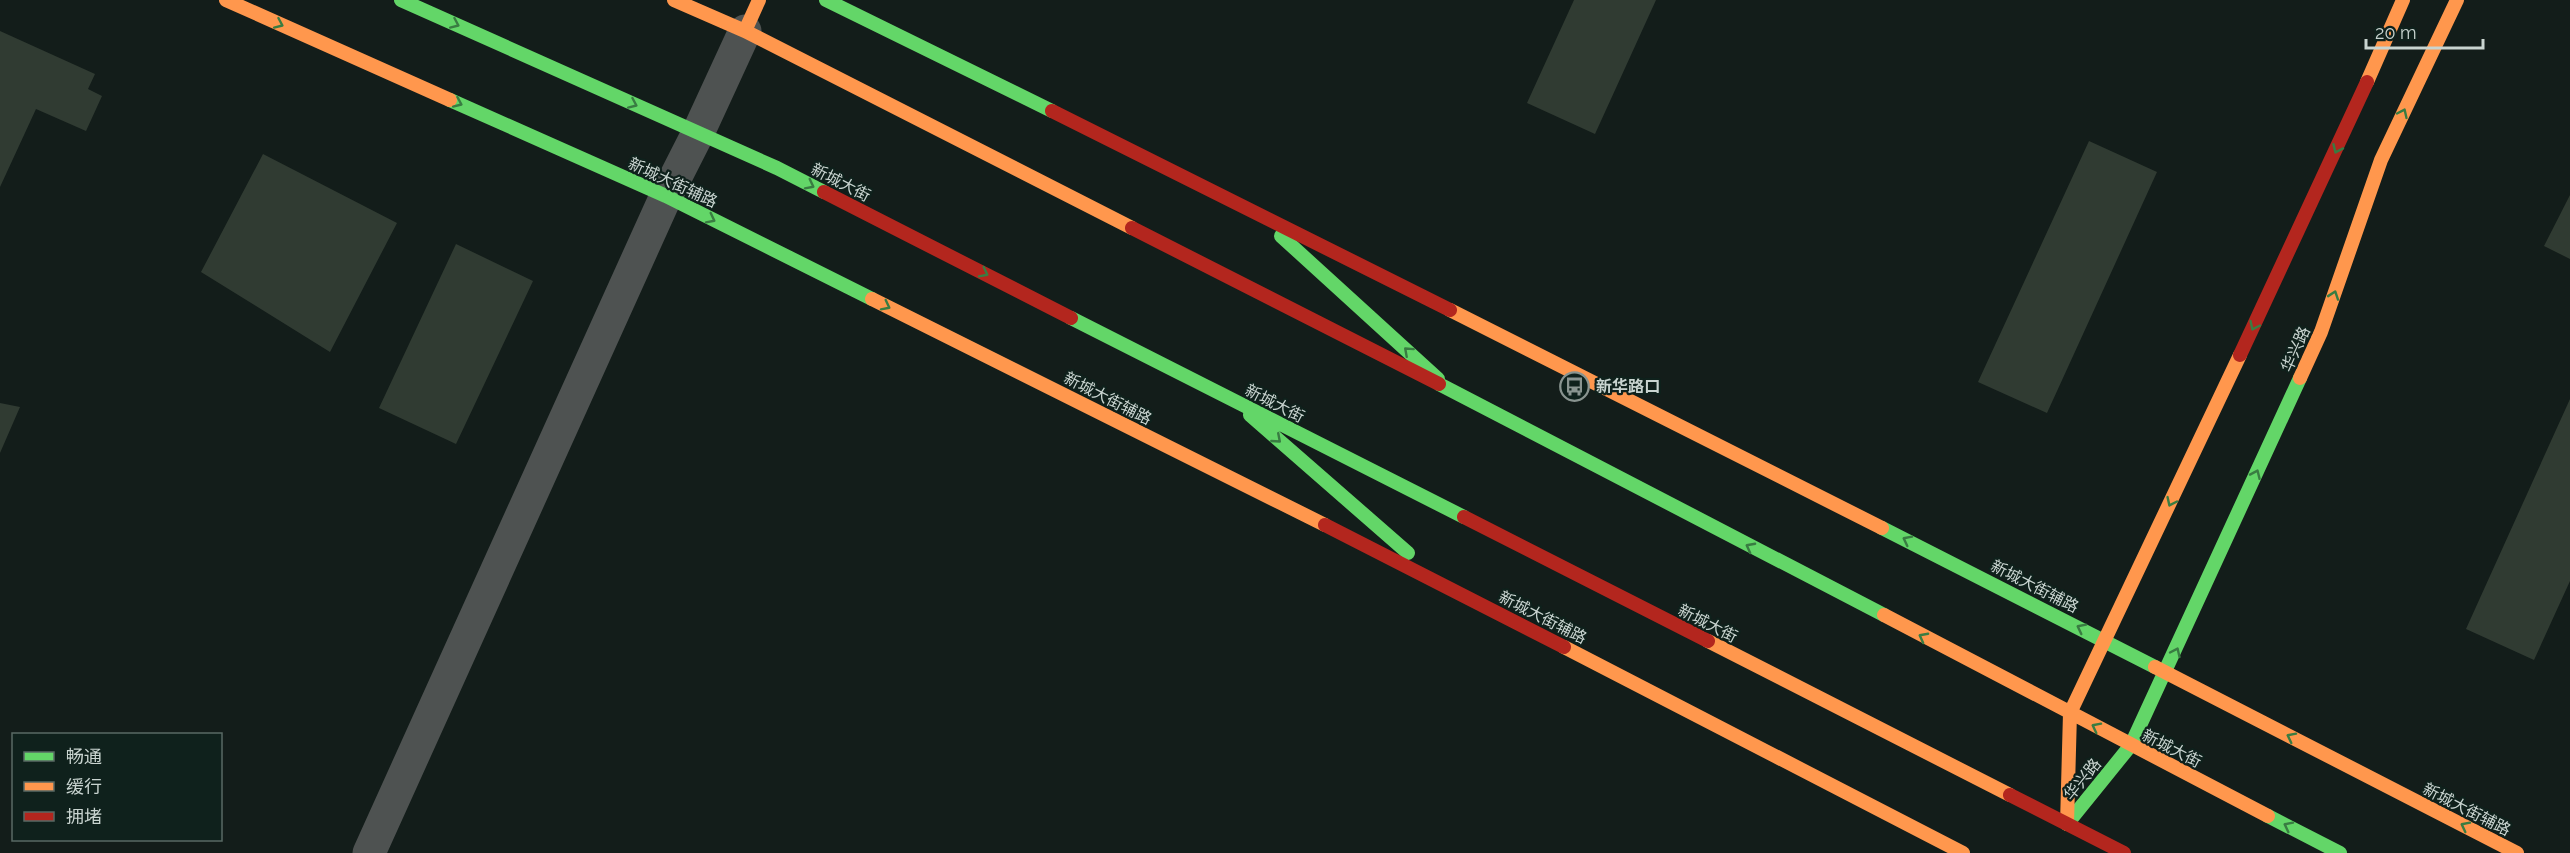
<svg xmlns="http://www.w3.org/2000/svg" width="2570" height="853" viewBox="0 0 2570 853" font-family="Raleway,'Noto Sans SC',sans-serif">
<style>
.building{fill:#303b32}
.lines{fill:none;stroke-linecap:round;stroke-linejoin:round}
.street{stroke:#4e5251;stroke-width:33}
.fast{stroke:#63d668;stroke-width:14}
.slow{stroke:#ff974d;stroke-width:14}
.jam{stroke:#b3261e;stroke-width:14}
.oneway{stroke:#397c42}
.labels{text-anchor:middle;stroke-width:4.5;stroke-linejoin:round;paint-order:stroke}
.street-label{font-size:16px;fill:#c9d4d0;stroke:#0f211c}
.poi-label{font-size:16px;font-weight:bold;fill:#c9d4d0;stroke:#0f211c;text-anchor:start}
</style>
<rect width="100%" height="100%" fill="#131d1a"/>
<!-- building -->
<path class="building" d="M1574 0H1656L1595 134 1527 103Z
M0 31 95 74 88 89 102 96 86 131 36 109 0 187Z
M2089 141 2157 172 2047 413 1978 382Z
M263 154 397 223 330 352 201 272Z
M2570 195V259L2544 246Z
M456 244 533 281 456 444 379 408Z
M2570 399V581L2534 660 2466 629Z
M0 403 20 407 0 453Z"/>
<g class="lines">
<!-- street -->
<path class="street" d="M369 853 666 196 698 133 745 31"/>
<!-- fast -->
<path class="fast" d="M401 0 777 168 824 192
M826 0 1052 111
M450 100 666 196 872 299
M1281 236 1438 379
M1071 318 1464 517
M1439 384 1884 615
M1250 415 1408 553
M1882 528 2155 667
M2268 816 2340 853
M2067 824 2131 745 2300 378"/>
<!-- slow -->
<path class="slow" d="M226 0 450 100
M674 0 745 31 1132 228
M745 31 759 0
M2367 82 2403 0
M872 299 1325 525
M1450 310 1882 528
M2300 378 2321 332 2381 160 2457 0
M1884 615 2268 816
M1708 641 2010 795
M1564 647 1963 853
M2155 667 2517 853
M2067 824 2070 713 2240 355"/>
<!-- jam -->
<path class="jam" d="M1052 111 1450 310
M824 192 1071 318
M1132 228 1439 384
M2240 355 2367 82
M1464 517 1708 641
M1325 525 1564 647
M2010 795 2124 853"/>
</g>
<!-- one-way arrows -->
<defs><path id="oneway-chevron" d="M-2-3.5L2.5 0L-2 3.5" fill="none" stroke-width="1.6" stroke-linecap="round" stroke-linejoin="round" transform="scale(1.5)"/></defs>
<g class="oneway">
<use href="#oneway-chevron" transform="translate(279 24) rotate(24)"/>
<use href="#oneway-chevron" transform="translate(455 24) rotate(24)"/>
<use href="#oneway-chevron" transform="translate(458 103) rotate(24)"/>
<use href="#oneway-chevron" transform="translate(633 104) rotate(24)"/>
<use href="#oneway-chevron" transform="translate(2403 113) rotate(-65)"/>
<use href="#oneway-chevron" transform="translate(2337 149) rotate(114)"/>
<use href="#oneway-chevron" transform="translate(810 185) rotate(27)"/>
<use href="#oneway-chevron" transform="translate(711 219) rotate(27)"/>
<use href="#oneway-chevron" transform="translate(984 273) rotate(27)"/>
<use href="#oneway-chevron" transform="translate(2334 295) rotate(-71)"/>
<use href="#oneway-chevron" transform="translate(886 306) rotate(27)"/>
<use href="#oneway-chevron" transform="translate(2254 326) rotate(115)"/>
<use href="#oneway-chevron" transform="translate(1408 351) rotate(-138)"/>
<use href="#oneway-chevron" transform="translate(1277 439) rotate(41)"/>
<use href="#oneway-chevron" transform="translate(2256 474) rotate(-66)"/>
<use href="#oneway-chevron" transform="translate(2171 502) rotate(115)"/>
<use href="#oneway-chevron" transform="translate(1907 540) rotate(-153)"/>
<use href="#oneway-chevron" transform="translate(1750 547) rotate(-152)"/>
<use href="#oneway-chevron" transform="translate(2081 628) rotate(-153)"/>
<use href="#oneway-chevron" transform="translate(1923 637) rotate(-152)"/>
<use href="#oneway-chevron" transform="translate(2176 652) rotate(-65)"/>
<use href="#oneway-chevron" transform="translate(2096 727) rotate(-153)"/>
<use href="#oneway-chevron" transform="translate(2291 737) rotate(-153)"/>
<use href="#oneway-chevron" transform="translate(2288 826) rotate(-153)"/>
<use href="#oneway-chevron" transform="translate(2465 826) rotate(-153)"/>
</g>
<!-- icons -->
<defs>
<symbol id="bus-ring" viewBox="-11 -11 22 22"><circle r="9.5" fill="#0f211c" stroke="#899490" stroke-width="1.5"/><path d="M-5-6H5V4H4V6H2V4H-2V6H-4V4H-5ZM-3.5-4V0h7V-4ZM-3.5 1.2v1.5H-2V1.2ZM2 1.2v1.5H3.5V1.2Z" fill="#899490"/></symbol>
</defs>
<g fill-rule="evenodd">
<use href="#bus-ring" x="1558" y="370" width="33" height="33"/>
</g>
<g class="labels">
<!-- street labels -->
<g class="street-label">
<text transform="translate(673 182) rotate(25)" y="6">新城大街辅路</text>
<text transform="translate(841 182) rotate(27)" y="6">新城大街</text>
<text transform="translate(2295 349) rotate(-66)" y="6">华兴路</text>
<text transform="translate(1108 398) rotate(27)" y="6">新城大街辅路</text>
<text transform="translate(1275 403) rotate(27)" y="6">新城大街</text>
<text transform="translate(2035 586) rotate(27)" y="6">新城大街辅路</text>
<text transform="translate(1543 617) rotate(27)" y="6">新城大街辅路</text>
<text transform="translate(1708 623) rotate(27)" y="6">新城大街</text>
<text transform="translate(2172 748) rotate(27)" y="6">新城大街</text>
<text transform="translate(2082 779) rotate(-51)" y="6">华兴路</text>
<text transform="translate(2467 809) rotate(27)" y="6">新城大街辅路</text>
</g>
<!-- poi labels -->
<g class="poi-label">
<text x="1596" y="392">新华路口</text>
</g>
</g>
<!-- legend -->
<rect x="12" y="733" width="210" height="108" fill="#0f211c" stroke="#596964" stroke-width="1.5"/>
<rect x="24" y="752" width="30" height="9" fill="#63d668" stroke="#596964" stroke-width="1.5"/>
<text x="66" y="763" font-size="18" fill="#c9d4d0">畅通</text>
<rect x="24" y="782" width="30" height="9" fill="#ff974d" stroke="#596964" stroke-width="1.5"/>
<text x="66" y="793" font-size="18" fill="#c9d4d0">缓行</text>
<rect x="24" y="812" width="30" height="9" fill="#b3261e" stroke="#596964" stroke-width="1.5"/>
<text x="66" y="823" font-size="18" fill="#c9d4d0">拥堵</text>
<!-- scale -->
<path d="M2366 39v9h117v-9" fill="none" stroke="#c9d4d0" stroke-width="3"/>
<text x="2375" y="39" font-size="18" fill="#c9d4d0" stroke="#0f211c" stroke-width="4.5" paint-order="stroke">20 m</text>
</svg>
